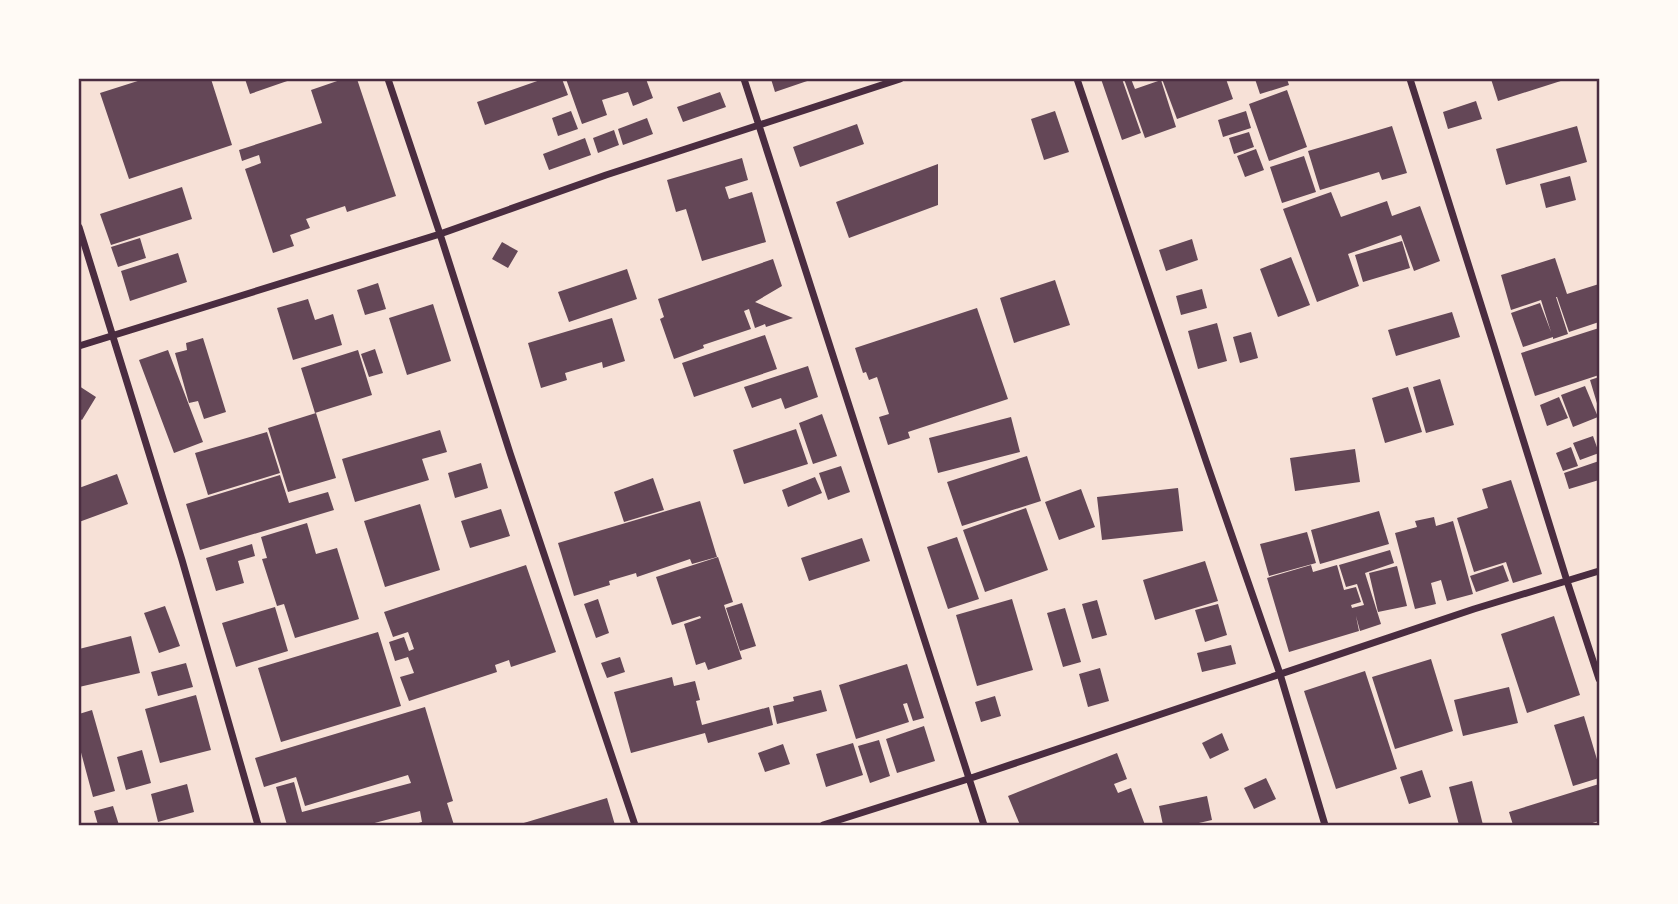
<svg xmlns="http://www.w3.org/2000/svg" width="1678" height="904" viewBox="0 0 1678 904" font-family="Figtree,sans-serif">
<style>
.building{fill:#644757}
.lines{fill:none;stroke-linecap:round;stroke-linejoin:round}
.minor{stroke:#4a2c40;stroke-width:7}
.neatline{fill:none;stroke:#4a2c40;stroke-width:2.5}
</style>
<rect width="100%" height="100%" fill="#f7e1d7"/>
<!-- building -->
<path class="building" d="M144 79H211L232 145 129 179 100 93Z
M245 79H293L250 94Z
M343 79H357L396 196 347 212 345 206 306 219 310 228 290 235 294 246 273 253 245 169 261 163 259 155 242 161 239 150 322 123 311 90Z
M543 79H562L568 95 485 125 477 102Z
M566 79H646L653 98 633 106 628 92 602 100 607 115 582 124Z
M771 79H813L775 92Z
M1101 79H1122L1141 133 1122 140Z
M1124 79H1131L1135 89 1161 80 1176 127 1145 138Z
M1162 79H1226L1233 99 1177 119Z
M1255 79H1287L1289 85 1260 94Z
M1491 79H1567L1498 101Z
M1287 90 1307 147 1269 161 1249 104Z
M720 92 726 107 683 122 677 107Z
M1476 101 1482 119 1448 129 1443 112Z
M571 111 578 129 558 136 552 118Z
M1055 111 1069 152 1044 160 1031 119Z
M1246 111 1251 128 1223 137 1218 120Z
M647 118 653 134 623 145 618 129Z
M857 124 864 144 800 167 793 147Z
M1392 126 1407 173 1382 180 1379 172 1320 190 1308 151Z
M1577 126 1587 162 1506 185 1496 149Z
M614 130 619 145 598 153 593 138Z
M1249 132 1254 147 1234 154 1229 138Z
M585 138 591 155 549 170 543 154Z
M1256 149 1264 170 1245 177 1237 156Z
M1304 156 1316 192 1282 203 1270 167Z
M742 158 748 180 725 187 729 199 752 192 766 242 702 261 686 209 676 212 667 180Z
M938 164V205L849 238 836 202Z
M1570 176 1576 200 1546 208 1540 184Z
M182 187 192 219 111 245 100 214Z
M1331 192 1341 217 1387 201 1392 216 1420 206 1440 261 1414 271 1401 235 1348 254 1359 286 1317 302 1283 209Z
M140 238 146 258 118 267 111 247Z
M1192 239 1198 260 1166 271 1159 250Z
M1402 241 1410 268 1363 282 1355 255Z
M502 242 518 251 508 268 492 259Z
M178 253 187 282 130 301 121 271Z
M1291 257 1310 305 1278 317 1260 269Z
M1555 258 1567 294 1599 284V322L1569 332 1557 297H1556L1568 334 1553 339V337L1523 347 1511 313 1540 303 1551 332 1541 300 1511 310 1501 275Z
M773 259 782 286 755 302 793 318 766 327 765 324 755 328 749 309 744 311 751 329 703 345 704 348 674 359 660 319 664 317 658 299Z
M627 269 637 299 569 322 558 292Z
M1055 280 1070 325 1014 343 1000 298Z
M378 283 386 309 365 315 357 290Z
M1202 289 1207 308 1181 315 1176 296Z
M308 299 315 320 333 314 342 345 293 360 277 308Z
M433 304 451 361 407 375 389 318Z
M977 308 1008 399 908 432 910 438 888 445 879 417 889 414 877 377 869 380 866 372 863 373 855 348Z
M1452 312 1460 337 1396 356 1388 330Z
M612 318 625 361 603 368 602 362 565 373 567 380 541 388 528 343Z
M1217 323 1227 361 1198 369 1188 331Z
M1599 328V375L1535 396 1521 353Z
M1251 332 1258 358 1240 363 1233 337Z
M765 335 777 369 694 397 682 363Z
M203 338 226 412 204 419 198 401 189 403 175 353 187 350 186 343Z
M375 349 383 373 369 377 361 354Z
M168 350 203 442 174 453 139 360Z
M358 350 372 395 315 413 301 368Z
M808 366 818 397 785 409 781 398 752 408 744 387Z
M1599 377V410L1590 380Z
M1440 379 1454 425 1426 433 1413 387Z
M79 386 96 397 82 420 79 418Z
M1585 386 1598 417 1573 427 1561 395Z
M1408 387 1422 432 1385 443 1372 398Z
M1559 397 1568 418 1547 426 1540 405Z
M316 413 336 478 288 492 268 428Z
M822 414 837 456 813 464 799 423Z
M1011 417 1020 452 938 473 929 438Z
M796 429 808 464 744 484 733 450Z
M440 430 447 452 422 459 429 480 355 502 342 459Z
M267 432 280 473 208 495 195 453Z
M1593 436 1599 453 1580 460 1573 443Z
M1571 447 1578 466 1563 471 1556 453Z
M1355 449 1360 482 1295 491 1290 458Z
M1027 456 1041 501 962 526 947 482Z
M1599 461V480L1569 489 1564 473Z
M481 463 488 488 455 498 448 473Z
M841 466 850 492 828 500 819 473Z
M117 474 128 504 79 522V488Z
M280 475 289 503 328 492 334 510 200 550 186 504Z
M815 477 822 493 788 507 782 490Z
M653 478 664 510 624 522 614 492Z
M1511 480 1542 574 1513 583 1506 562 1474 572 1457 518 1488 508 1482 489Z
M1178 488 1183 531 1102 540 1097 497Z
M1081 489 1095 527 1059 540 1045 502Z
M700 501 717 557 692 564 690 559 637 577 636 573 609 581 610 585 574 596 558 543Z
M420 504 440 570 385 587 364 521Z
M1026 508 1048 570 985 592 963 530Z
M501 509 510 536 470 548 461 521Z
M1379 511 1389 544 1320 564 1311 530Z
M1434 517 1436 526 1453 521 1473 594 1447 601 1441 580 1431 583 1436 604 1415 609 1395 533 1417 527 1415 521Z
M307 523 316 554 337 548 359 619 295 638 284 604 277 606 262 559 267 558 261 537Z
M1307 532 1316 563 1269 576 1260 544Z
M957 537 979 599 948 609 927 547Z
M862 538 870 561 809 581 801 558Z
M252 544 255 556 238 561 244 583 216 591 206 558Z
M1390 550 1394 563 1365 573 1381 624 1360 631 1356 616 1359 631 1289 652 1267 578 1311 565 1313 572 1337 565 1344 590 1356 587 1361 602 1351 605 1352 608 1364 605 1357 584 1346 587 1339 565Z
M718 557 733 602 724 605 742 659 708 670 705 662 696 665 684 624 701 618 700 616 672 625 656 577Z
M1205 561 1218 601 1155 620 1143 580Z
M526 565 556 652 511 667 509 660 495 665 497 672 409 701 400 677 414 673 408 657 395 661 389 642 404 637 409 651 414 649 408 632 393 637 384 612Z
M1503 565 1509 581 1476 592 1470 576Z
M1397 566 1407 606 1378 612 1369 573Z
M598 599 609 633 596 638 584 604Z
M1012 599 1033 670 977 686 956 615Z
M1097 600 1107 635 1092 639 1082 604Z
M742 603 756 646 740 651 726 608Z
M1218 604 1227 635 1205 642 1195 610Z
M165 606 180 646 159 653 144 613Z
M275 607 288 651 236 667 222 623Z
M1065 608 1081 662 1063 667 1047 613Z
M1554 616 1580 695 1527 713 1501 634Z
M378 632 401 706 281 742 258 668Z
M131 636 140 673 79 687V649Z
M1231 645 1236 664 1202 672 1197 653Z
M620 657 625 672 607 678 601 663Z
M1431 659 1453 731 1395 749 1372 677Z
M186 663 193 687 158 696 151 672Z
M907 664 924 718 913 721 907 703 903 704 909 722 856 739 839 685Z
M1100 668 1109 701 1088 707 1079 674Z
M1365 671 1397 769 1336 789 1304 691Z
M672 677 674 686 695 681 700 700 696 701 702 725 769 707 773 725 708 743 705 733 631 753 614 692Z
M1509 687 1518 723 1463 736 1454 700Z
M821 690 827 711 777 724 773 706 794 701 793 697Z
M196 695 211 750 160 763 145 709Z
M995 696 1001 716 981 722 975 702Z
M425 707 453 801 447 803 454 825H412L422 822 420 811 367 825H287L276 787 294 782 302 812 411 783 408 775 305 806 296 777 264 787 255 758Z
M92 710 115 791 93 797 79 745V714Z
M1584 716 1599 766V778L1573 786 1554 725Z
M924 726 935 761 897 773 886 739Z
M1222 733 1229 750 1210 759 1202 743Z
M879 740 890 776 870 783 858 746Z
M853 743 863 775 826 787 816 754Z
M783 744 790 764 765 772 758 753Z
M142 750 151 783 126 790 117 757Z
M1117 753 1127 779 1114 784 1118 793 1131 788 1145 825H1020L1008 796Z
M1422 770 1431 797 1409 804 1400 777Z
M1266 778 1276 799 1254 809 1244 788Z
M1472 781 1483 825H1459L1449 787Z
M187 784 194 812 158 822 151 794Z
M1599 784V821L1586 825H1513L1509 812Z
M1207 796 1212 820 1190 825H1163L1159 806Z
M607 798 615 825H517Z
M113 806 119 825H98L94 811Z"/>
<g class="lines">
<!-- minor -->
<path class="minor" d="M388 79 440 234 510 453 635 825
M744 79 984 825
M1077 79 1206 461 1280 674 1325 825
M1410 79 1494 346 1567 581 1599 679
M79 227 182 560 258 825
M79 346 440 234 606 175 900 79
M823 825 968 779 1474 609 1599 571"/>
</g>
<!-- border -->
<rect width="1678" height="904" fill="none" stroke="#fffaf5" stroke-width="161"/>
<rect x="80" y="80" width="1518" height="744" class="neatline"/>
</svg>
